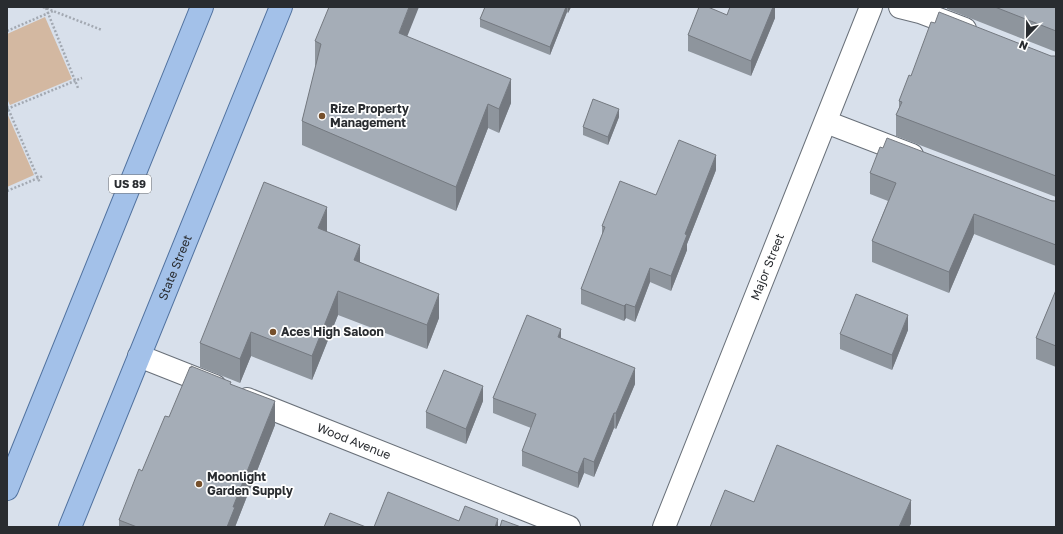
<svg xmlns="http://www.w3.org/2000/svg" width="1063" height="534" viewBox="0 0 1063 534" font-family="'Golos Text',sans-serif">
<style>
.green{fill:#d3b8a1}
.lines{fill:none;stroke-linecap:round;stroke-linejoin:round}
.minor-casing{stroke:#697079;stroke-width:24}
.major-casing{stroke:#51729f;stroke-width:24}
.path{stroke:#a3a9b2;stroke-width:2.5;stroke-dasharray:2 2;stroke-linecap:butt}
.minor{stroke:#fff;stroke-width:22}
.major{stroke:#a3c1e9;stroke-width:22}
.wall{fill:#8e959d}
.shaded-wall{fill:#747980}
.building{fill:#a5adb7;stroke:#747980}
.poi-dot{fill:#76502c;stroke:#fff;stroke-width:1.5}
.labels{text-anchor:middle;stroke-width:3.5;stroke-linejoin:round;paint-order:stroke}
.shield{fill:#fff;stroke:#696b6e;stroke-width:1}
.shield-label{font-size:11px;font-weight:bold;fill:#292c30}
.poi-label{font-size:12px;font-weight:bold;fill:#292c30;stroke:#fff;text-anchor:start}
.street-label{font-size:12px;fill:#292c30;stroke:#fff}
</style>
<rect width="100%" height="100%" fill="#d8e0eb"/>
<!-- green -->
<path class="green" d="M45 17 72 79 10 105 7 99V34Z
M7 113 34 175 7 187Z"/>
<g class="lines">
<defs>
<g id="minor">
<path d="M900 7 920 12 965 29"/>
<path d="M826 122 912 155"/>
<path d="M139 356 215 386"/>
<path id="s1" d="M247 399 569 527"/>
<path id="s2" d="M664 527 871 7"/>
</g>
<g id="major">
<path d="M7 489 202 7"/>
<path id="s3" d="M70 527 281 7"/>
</g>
</defs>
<!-- minor casing -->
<use href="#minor" class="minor-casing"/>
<!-- major casing -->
<use href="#major" class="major-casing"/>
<!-- path -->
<path class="path" d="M43 7 102 30
M46 8 78 88
M7 31 53 11
M7 106 40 183
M7 109 82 78
M7 191 43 176"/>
<!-- minor -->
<use href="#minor" class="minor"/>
<!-- major -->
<use href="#major" class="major"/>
</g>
<!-- wall -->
<path class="wall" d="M485 7H571L568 13 567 12 550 55 480 27V19Z
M775 7V18L751 76 688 51V35L727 15Z
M947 7H1056V52L947 9Z
M407 36 511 103 499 133 488 128 456 211 302 145V121L316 66 315 65V41Z
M1051 56H1056V197L896 136V115L899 108V101L911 76Z
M619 117 608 145 583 135V127Z
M716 170 687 244V250L671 291 650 282 635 322 626 318 624 321 581 304V289L602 235V226L656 195Z
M870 173 1056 201V266L974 234 949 293 872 262V241L888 201 870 194Z
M327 231 326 232 360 262 439 318 427 349 338 315 312 380 251 356 240 383 200 367V343Z
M1056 290V367L1036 359V338Z
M908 330 892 370 840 349V334Z
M561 338 635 384 616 429 614 428 594 477 584 473 578 488 522 466V451L531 428 493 413V398Z
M231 384 275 425 235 527H119V520L142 471Z
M483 401 466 444 426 428V412Z"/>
<!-- shaded-wall -->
<path class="shaded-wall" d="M409 7H419L399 57V33Z
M566 7H567V12L550 55V47Z
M568 7H571L568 13Z
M773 7H775V18L751 76V61Z
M511 79V103L499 133V109Z
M488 104V128L456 211V187Z
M619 109V117L608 145V137Z
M716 155V170L687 244V250L671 291V276L685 234Z
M327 207V231L318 252V228Z
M974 214V234L949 293V272Z
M360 245V269L354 260Z
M650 268V282L635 322V307Z
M338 291V315L312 380V356Z
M439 294V318L427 349V325Z
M626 304V318L624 321V306Z
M908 315V330L892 370V355Z
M561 329V344L558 337Z
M251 332V356L240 383V359Z
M635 368V384L616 429V413Z
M483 386V401L466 444V429Z
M275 401V425L235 527H227L233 507Z
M614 413V428L594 477V462Z
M584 458V473L578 488V473Z
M911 500V524L909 527H899Z
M498 519V527H495Z"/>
<!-- building -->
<path class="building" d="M329 7H409L399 33 511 79 499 109 488 104 456 187 302 121 321 44 315 41Z
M485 7H566L550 47 480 19Z
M699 7H708L727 15 730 7H773L751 61 688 35Z
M995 7H1056V31Z
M939 12 1051 56H1056V176L896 115 902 102 899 101 909 75 911 76 931 22 935 23Z
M593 99 619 109 608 137 583 127Z
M887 138 1052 201H1056V245L974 214 949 272 872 241 896 183 870 173 880 147 883 148Z
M679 140 716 155 685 234 687 235 671 276 650 268 635 307 626 304 624 306 581 289 605 227 602 226 620 181 656 195Z
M264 182 327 207 318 228 360 245 354 260 439 294 427 325 338 291 312 356 251 332 240 359 200 343Z
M1056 290V346L1036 338Z
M856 294 908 315 892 355 840 334Z
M527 315 561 329 558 337 635 368 616 413H614L594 462 584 458 578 473 522 451 536 414 493 398Z
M191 366 231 382 230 384 275 401 233 507H235L227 527H137L119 520 139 469 142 471 165 416 169 417 190 367 191 368Z
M444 370 483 386 466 429 426 412Z
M777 445 911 500 899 527H710L725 490 754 502Z
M388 492 459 521 465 506 498 519 495 527H374Z
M330 513 366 527H324Z
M502 520 521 527H500Z"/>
<!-- markers -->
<g class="poi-dot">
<circle cx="322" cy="116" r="4"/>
<circle cx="273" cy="332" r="4"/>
<circle cx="199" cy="484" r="4"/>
</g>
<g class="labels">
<!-- shield labels -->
<rect class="shield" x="109" y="175" width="42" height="18" rx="3"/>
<g class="shield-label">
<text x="130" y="188">US 89</text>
</g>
<!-- poi labels -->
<g class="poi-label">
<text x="330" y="113">Rize Property<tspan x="330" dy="14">Management</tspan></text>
<text x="281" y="336">Aces High Saloon</text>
<text x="207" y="481">Moonlight<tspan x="207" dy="14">Garden Supply</tspan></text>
</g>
<!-- street labels -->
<g class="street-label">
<text dy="4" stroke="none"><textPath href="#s3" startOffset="280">State Street</textPath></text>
<text dy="4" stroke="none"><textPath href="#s2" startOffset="280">Major Street</textPath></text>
<text dy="4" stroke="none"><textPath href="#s1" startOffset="115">Wood Avenue</textPath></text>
</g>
</g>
<!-- border -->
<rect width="1063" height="534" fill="none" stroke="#292c30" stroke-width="16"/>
<!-- north arrow -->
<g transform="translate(1027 36) rotate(202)" stroke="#ffffff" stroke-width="3" paint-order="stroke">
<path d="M0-3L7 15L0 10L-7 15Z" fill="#292c30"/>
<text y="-6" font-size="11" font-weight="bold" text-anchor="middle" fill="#292c30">N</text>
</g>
</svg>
